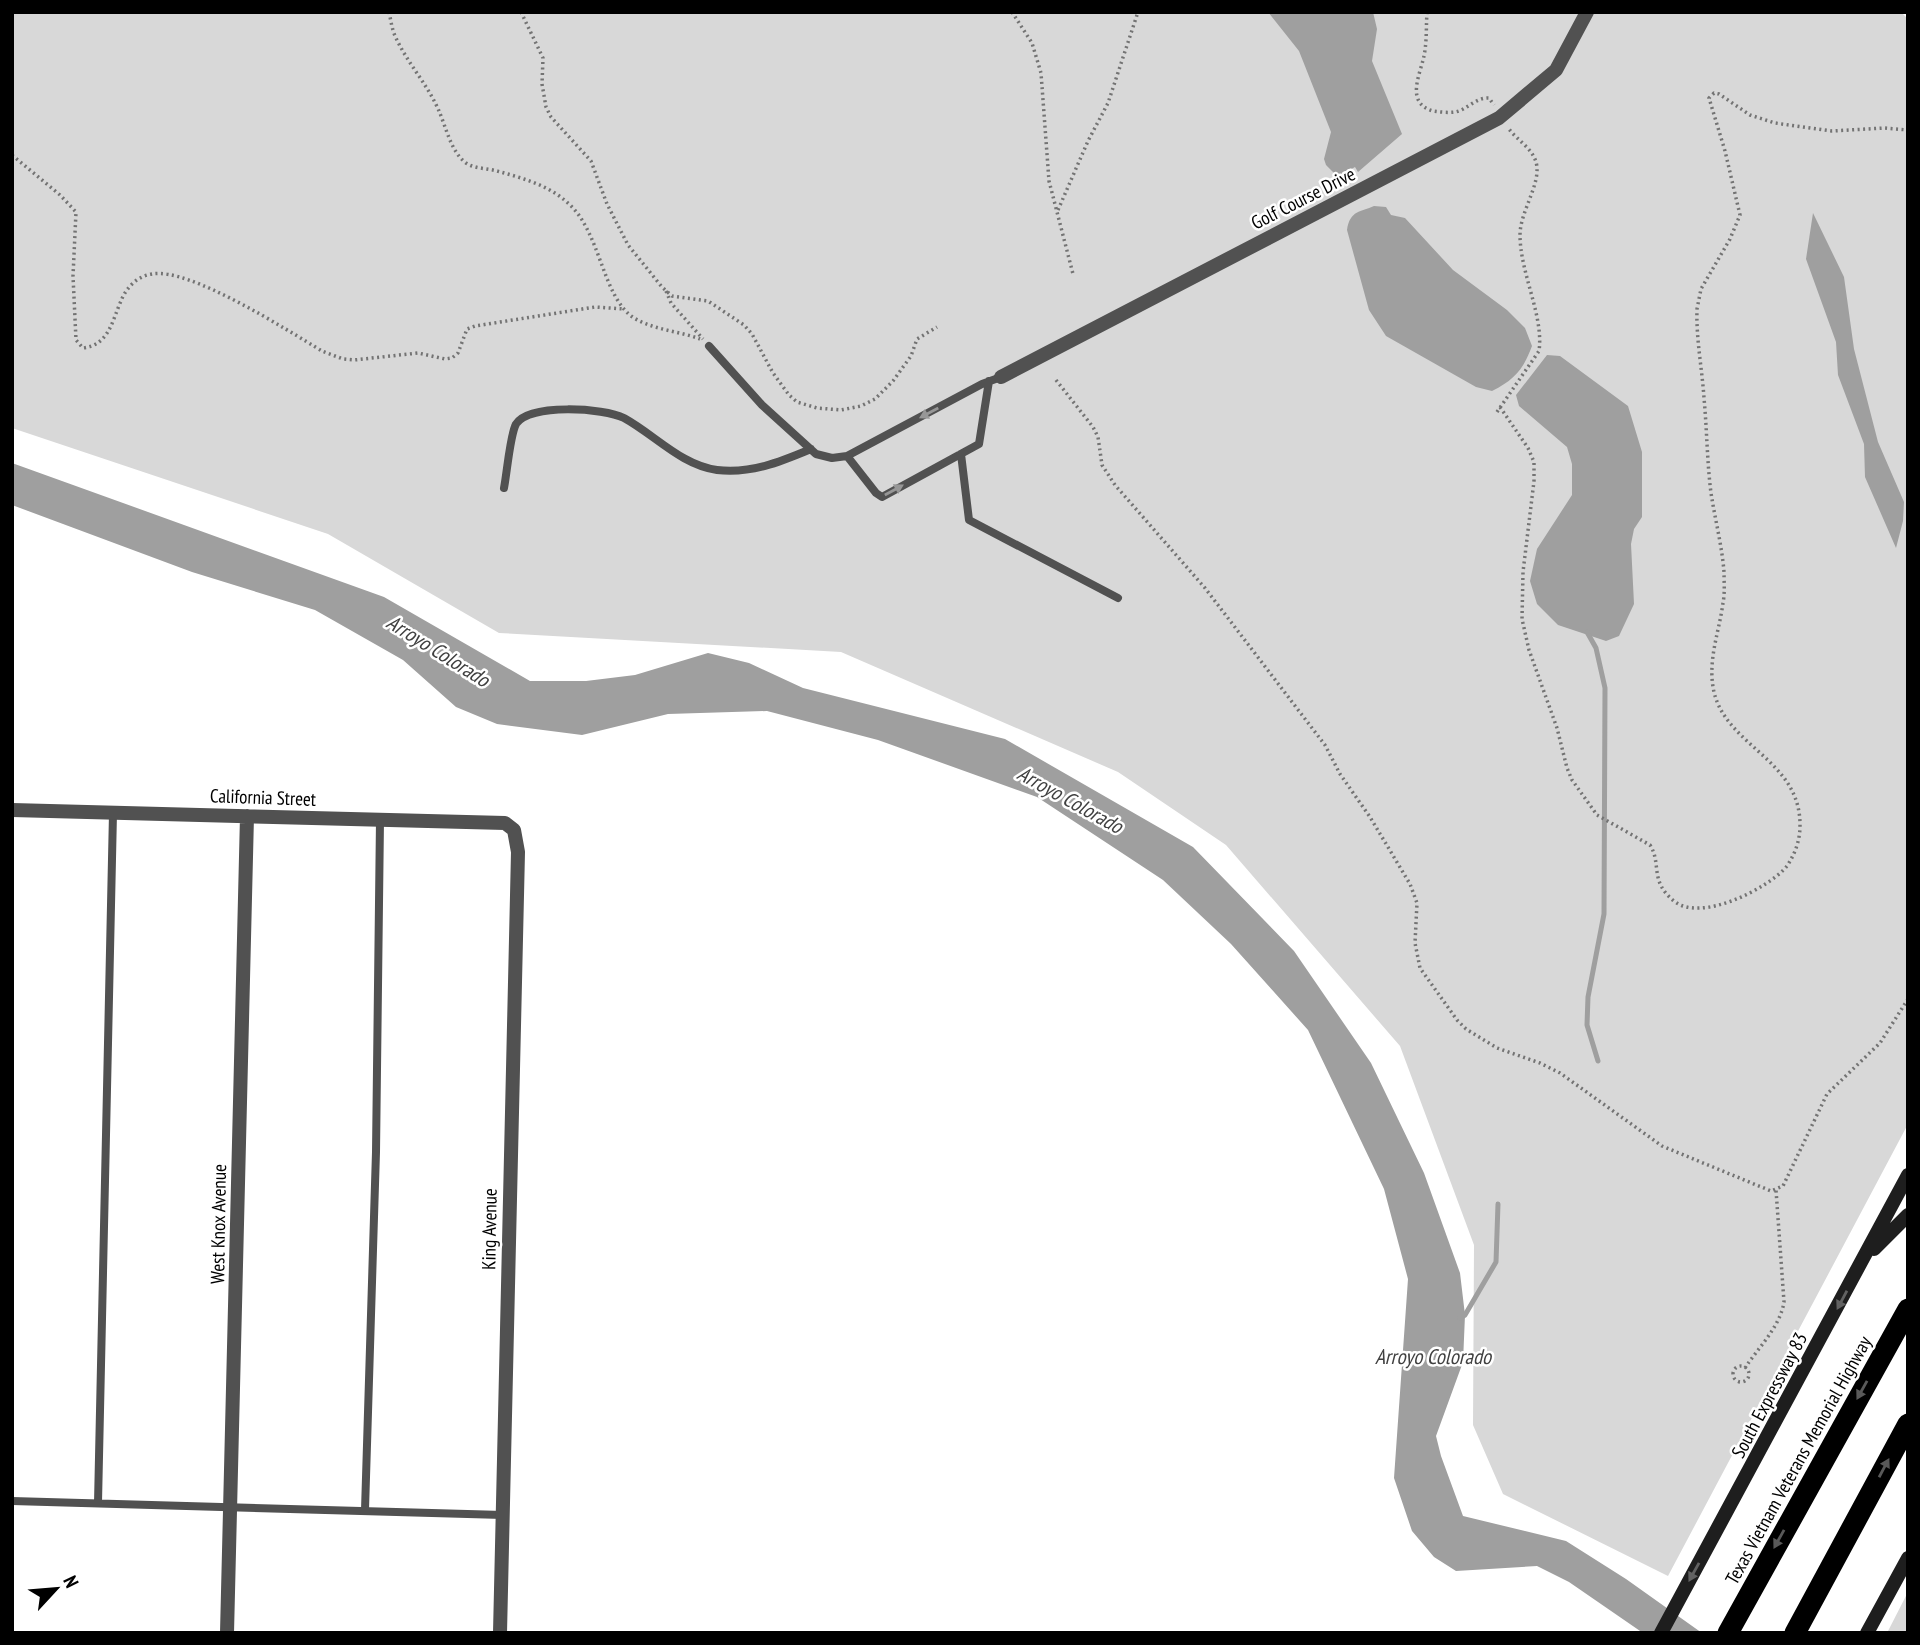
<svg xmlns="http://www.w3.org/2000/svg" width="1920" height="1645" viewBox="0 0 1920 1645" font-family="'PT Sans Narrow',sans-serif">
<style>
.green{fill:#d8d8d8}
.water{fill:#9f9f9f}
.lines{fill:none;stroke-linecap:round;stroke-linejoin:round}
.stream{stroke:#9f9f9f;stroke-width:5}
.path{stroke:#737373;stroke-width:3.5;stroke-dasharray:2 3.5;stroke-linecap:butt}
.lane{stroke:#515151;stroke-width:8}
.street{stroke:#515151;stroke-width:14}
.secondary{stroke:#1e1e1e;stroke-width:14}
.highway{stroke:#000;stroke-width:21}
.oneway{fill:#979797}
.oneway2{fill:#626262}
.oneway3{fill:#595959}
.labels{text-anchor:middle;stroke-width:5;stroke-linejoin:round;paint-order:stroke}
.street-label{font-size:19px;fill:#000;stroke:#fff}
.water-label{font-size:21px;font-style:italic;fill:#404040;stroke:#fff}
</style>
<rect width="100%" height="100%" fill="#fff"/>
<!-- green -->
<path class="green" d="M12 12H1901L1908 19V1124L1668 1576 1503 1494 1473 1425 1474 1245 1400 1046 1226 845 1118 772 841 652 499 633 328 534 12 428Z
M1908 1592V1633H1887Z"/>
<!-- water -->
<path class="water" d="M1268 12H1373L1377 29 1372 61 1402 134 1358 172 1355 167 1348 171 1349 175 1335 174 1326 165 1324 159 1331 132 1299 51Z
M1374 206 1386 207 1391 215 1405 218 1453 270 1507 310 1525 328 1532 346C1523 370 1515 379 1492 391L1476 387 1386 336 1369 310 1347 230C1350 210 1361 212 1374 206Z
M1813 213 1844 277 1854 349 1878 442 1904 502 1903 521 1896 548 1865 477 1864 444 1838 375 1836 342 1806 259Z
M1547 355 1560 356 1628 406 1642 452V517L1634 529 1631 544 1634 604 1619 636 1606 641 1558 625 1537 604 1530 581 1537 549 1572 495V464L1567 447 1519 406 1516 395Z
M12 463 384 597 530 681H586L635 675 708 653 749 663 803 688 1005 739 1193 847 1294 951 1371 1063 1424 1173 1460 1273 1465 1315 1463 1362 1436 1436 1441 1456 1463 1516 1566 1541 1626 1579 1702 1633H1643L1569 1582 1537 1566 1456 1571 1434 1557 1412 1531 1394 1478 1408 1279 1384 1189 1308 1030 1231 944 1163 880 1037 797 878 740 767 711 668 714 582 735 497 724 456 707 403 660 315 610 192 572 12 505Z"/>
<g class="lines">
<!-- stream -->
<path class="stream" d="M1587 632 1596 648 1605 688 1604 914 1588 997 1587 1025 1598 1061
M1460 1318 1465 1315 1496 1262 1498 1204"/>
<!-- path -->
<path class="path" d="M389 12C391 21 392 30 396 38 408 64 428 85 439 111 446 127 451 152 466 163 475 169 487 168 497 171 522 178 549 185 569 204 601 233 602 297 634 318 654 330 679 331 700 339
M521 12 543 58 542 84 546 107 551 117 591 161 607 204 628 245 662 287 672 296 708 301 744 325 752 334 773 373 789 395 797 402 817 408 841 410 861 406 875 399 893 381 911 356 917 339 937 327
M1012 12 1032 43 1041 73 1049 181 1073 274
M1427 12C1426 27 1427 41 1424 56 1420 75 1405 103 1433 111 1440 112 1448 113 1455 112 1467 110 1476 97 1489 98L1494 105
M12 155 60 195 76 212 73 276 76 340 83 348C109 345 112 321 121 301 126 288 137 276 152 274 189 267 287 330 322 351L343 359 354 360 418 353 445 359 452 358 458 353 467 329 475 326 595 307 624 309
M1058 210 1088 141 1108 103 1138 12
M666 291 671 303 703 339
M1056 380 1093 427 1098 437 1102 465 1115 485 1205 588 1325 745 1340 774 1370 817 1410 884 1417 903 1415 943 1420 968 1457 1020 1466 1029 1497 1048 1540 1063 1560 1073 1662 1146 1771 1191 1783 1186 1827 1094 1880 1043 1908 999
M1500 407 1528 448 1534 462V481L1523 572 1522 619 1529 650 1557 728 1567 768 1572 780 1597 815 1650 845C1662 864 1649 881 1674 901 1700 923 1768 889 1787 866 1795 854 1800 840 1800 826 1801 760 1727 747 1714 692 1707 661 1719 633 1723 603 1725 593 1724 582 1724 572 1722 546 1715 519 1711 493 1707 462 1707 430 1704 398 1702 368 1696 339 1697 309L1701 289 1730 239 1740 215 1725 151 1709 98 1714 93 1719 94 1750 115 1775 123 1832 131 1884 128 1908 130
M1497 412 1539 351C1544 316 1520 273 1520 235 1520 211 1542 183 1536 162 1532 148 1517 140 1509 129
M1733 1374a8 8 0 1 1 16 0a8 8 0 1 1-16 0Z
M1745 1368C1758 1348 1780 1327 1784 1302L1776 1190"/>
<!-- lane -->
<path class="lane" d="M709 346 762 405 816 454 832 458 847 456 982 384 1001 377
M961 454 969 520 1118 598
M847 456 876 493 882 497 979 444 989 381
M504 488C507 473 510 435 516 424 529 403 604 408 624 418 655 435 681 465 717 470 751 474 780 462 811 449
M12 1501 503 1515
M98 1503 113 813
M365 1510 376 1152 380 820"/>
<!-- street -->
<path class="street" d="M1001 377 1499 118 1556 70 1587 12
M12 810 505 823 514 830 518 852 500 1633
M227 1633 247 816"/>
<!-- secondary -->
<path class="secondary" d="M1874 1249 1908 1215
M1661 1633 1908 1175
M1867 1633 1908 1558"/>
<!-- highway -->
<path class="highway" d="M1728 1633 1908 1309
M1795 1633 1908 1424"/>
</g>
<!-- one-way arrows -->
<defs><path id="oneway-solid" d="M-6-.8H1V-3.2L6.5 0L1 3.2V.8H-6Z" transform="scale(1.75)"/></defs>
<g class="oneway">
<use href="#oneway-solid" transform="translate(929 413) rotate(152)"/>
<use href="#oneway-solid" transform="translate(894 490) rotate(-29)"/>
</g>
<g class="oneway2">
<use href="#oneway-solid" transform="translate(1842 1300) rotate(118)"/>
<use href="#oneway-solid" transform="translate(1694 1572) rotate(119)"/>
</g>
<g class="oneway3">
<use href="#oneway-solid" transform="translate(1862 1390) rotate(119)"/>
<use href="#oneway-solid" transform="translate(1884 1468) rotate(-62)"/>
<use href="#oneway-solid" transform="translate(1779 1539) rotate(119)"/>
</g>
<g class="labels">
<!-- street labels -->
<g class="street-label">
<text transform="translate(1303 198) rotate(-27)" y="7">Golf Course Drive</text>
<text transform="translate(263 797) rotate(2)" y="7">California Street</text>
<text transform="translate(218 1224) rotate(-89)" y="7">West Knox Avenue</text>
<text transform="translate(489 1229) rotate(-89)" y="7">King Avenue</text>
<text transform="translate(1769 1395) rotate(-62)" y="7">South Expressway 83</text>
<text transform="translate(1798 1460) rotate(-61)" y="7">Texas Vietnam Veterans Memorial Highway</text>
</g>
<!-- water labels -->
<g class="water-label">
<text transform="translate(438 651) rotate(32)" y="7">Arroyo Colorado</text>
<text transform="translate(1070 800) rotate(29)" y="7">Arroyo Colorado</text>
<text x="1433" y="1364">Arroyo Colorado</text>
</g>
</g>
<!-- border -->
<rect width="1920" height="1645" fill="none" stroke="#000000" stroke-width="28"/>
<!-- north arrow -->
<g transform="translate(56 1589) rotate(64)" stroke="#ffffff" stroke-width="5" paint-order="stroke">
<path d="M0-5L12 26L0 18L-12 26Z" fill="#000000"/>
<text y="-10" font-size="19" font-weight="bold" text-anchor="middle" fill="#000000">N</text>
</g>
</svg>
